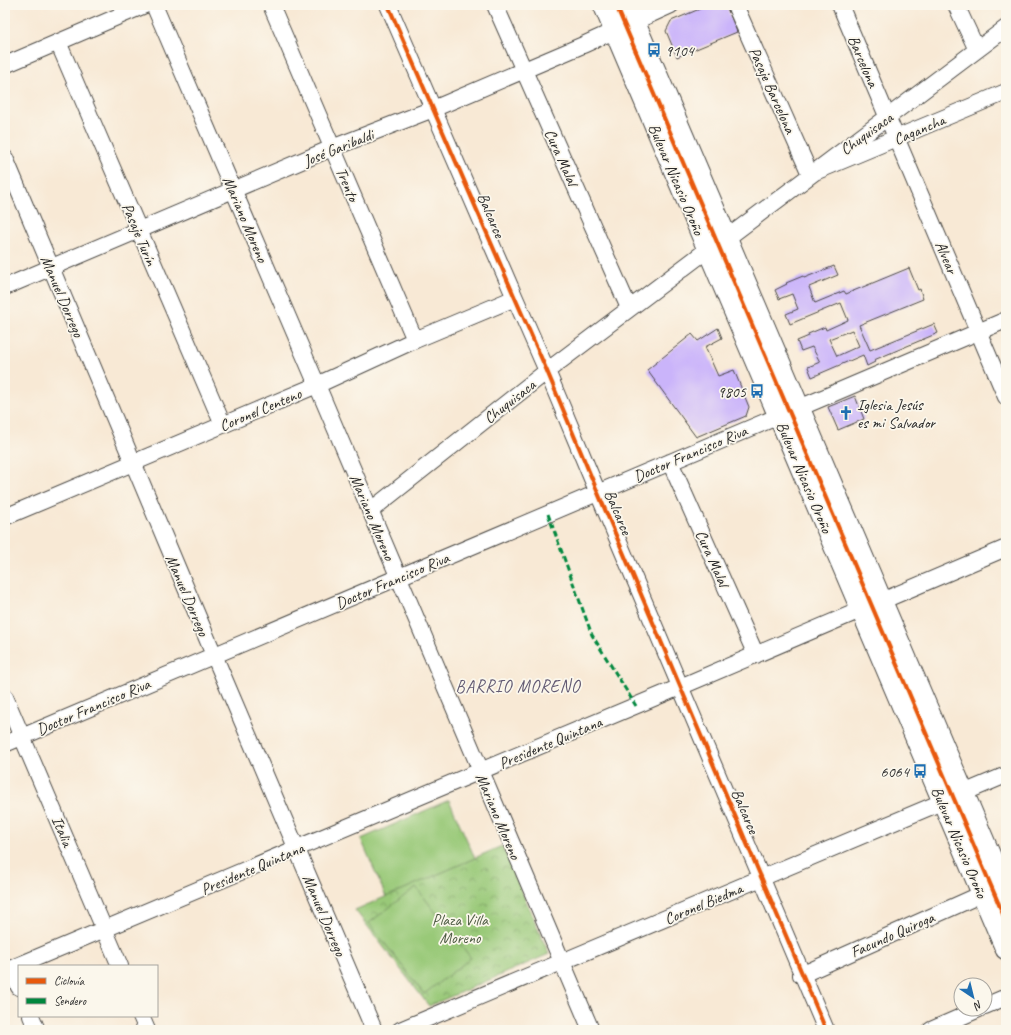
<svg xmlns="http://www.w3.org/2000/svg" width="1011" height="1035" viewBox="0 0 1011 1035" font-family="Caveat,sans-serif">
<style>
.park{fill:url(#park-crowns);stroke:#627a52}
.garden{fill:#99c978;stroke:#627a52}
.building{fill:#cab4fa;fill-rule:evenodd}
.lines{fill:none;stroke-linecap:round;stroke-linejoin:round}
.minor-casing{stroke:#4a4844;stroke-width:18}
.major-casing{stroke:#4a4844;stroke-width:23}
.minor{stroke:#fff;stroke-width:16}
.major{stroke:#fff;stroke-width:21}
.quiet{stroke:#00873e;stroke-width:3;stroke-dasharray:6 3;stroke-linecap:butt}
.cycleway-casing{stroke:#fbf7ec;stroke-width:6}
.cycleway{stroke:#e8590c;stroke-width:4}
.labels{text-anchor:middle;stroke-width:3.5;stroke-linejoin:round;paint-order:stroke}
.poi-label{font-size:16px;fill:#2b2b2b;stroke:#fbf7ec;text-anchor:start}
.street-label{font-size:16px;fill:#2b2b2b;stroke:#fbf7ec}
.park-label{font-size:16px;fill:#4c5a42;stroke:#fbf7ec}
.neighbourhood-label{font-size:17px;letter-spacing:1px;fill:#635b73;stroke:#fbf7ec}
</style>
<defs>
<pattern id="park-crowns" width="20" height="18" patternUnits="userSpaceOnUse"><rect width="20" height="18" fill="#99c978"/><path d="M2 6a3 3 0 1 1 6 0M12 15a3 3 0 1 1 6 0" fill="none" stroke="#7da363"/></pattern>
</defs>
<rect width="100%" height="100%" fill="#fbf7ec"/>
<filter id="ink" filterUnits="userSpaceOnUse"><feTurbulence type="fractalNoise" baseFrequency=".025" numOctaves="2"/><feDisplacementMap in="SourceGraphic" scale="8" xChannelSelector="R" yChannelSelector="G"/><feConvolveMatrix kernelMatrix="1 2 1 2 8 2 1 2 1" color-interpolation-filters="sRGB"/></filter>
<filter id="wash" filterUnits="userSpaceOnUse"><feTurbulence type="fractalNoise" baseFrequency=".012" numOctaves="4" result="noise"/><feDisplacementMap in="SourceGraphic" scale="16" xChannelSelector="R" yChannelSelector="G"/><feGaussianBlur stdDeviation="0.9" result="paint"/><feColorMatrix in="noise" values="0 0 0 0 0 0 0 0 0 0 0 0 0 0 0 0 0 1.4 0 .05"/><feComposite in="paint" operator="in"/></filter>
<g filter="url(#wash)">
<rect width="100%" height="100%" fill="#f8e9d5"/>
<!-- park -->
<path class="park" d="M502 846 549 954 429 1006 355 910Z"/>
<!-- garden -->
<path class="garden" d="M449 800 475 858 386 897 361 839Z
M416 887 471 958 424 994 369 923Z"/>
<g id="blocks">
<!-- building -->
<path class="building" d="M709 5H726L737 32 677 57 666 31 671 21Z
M834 266 838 275 809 287 815 303 844 291 846 294 909 268 918 290 920 289 923 299 859 325 870 350 934 324 938 333 874 360 875 362 867 366 863 355 812 377 808 367 820 362 812 347 801 351 797 341 809 336 808 334 825 327 826 330 848 320 841 303 790 324 786 314 798 309 792 294 779 299 775 290 787 284 786 283 803 276 804 278ZM852 330 859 346 837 356 829 339Z
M718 328 722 338 705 347 718 376 734 370 749 407 746 416 696 437 647 370 692 334 698 341Z
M855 396 864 419 838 430 828 407Z"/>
</g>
</g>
<g filter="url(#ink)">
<use href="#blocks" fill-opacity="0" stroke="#4a4844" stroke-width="1"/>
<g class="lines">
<defs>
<path id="minor" d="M154 5 317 385 591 1030
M271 5 415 340
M388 5 515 298 547 371 598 493 826 1030
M495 5 629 308
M735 5 810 174 1006 92
M840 5 1006 397
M956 5 977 50
M58 42 223 425
M5 65 145 5
M5 158 214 655 374 1030
M727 238 1006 28
M5 287 332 148 433 109 583 45 671 5
M799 408 1006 320
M670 462 756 655
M370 511 547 371 707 250
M5 517 317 385 415 340 515 298
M5 697 120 966
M5 744 779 416
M11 969 19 987
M5 971 680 687 1006 548
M801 975 982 894
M985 1006 1006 997
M31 1016 37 1030
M141 1016 147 1030
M400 1030 1006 775
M931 1030 979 1009"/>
<path id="major" d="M604 5 1006 949
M627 5 1006 893"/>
</defs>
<!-- minor casing -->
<use href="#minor" class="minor-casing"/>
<!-- major casing -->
<use href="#major" class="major-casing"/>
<!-- minor -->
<use href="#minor" class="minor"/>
<!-- major -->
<use href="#major" class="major"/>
<!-- quiet -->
<path class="quiet" d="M548 514 592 635 636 706"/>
<defs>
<path id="cycleway" d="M388 5 515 298 547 371 598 493 826 1030
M616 5 1006 921"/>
</defs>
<!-- cycleway casing -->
<use href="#cycleway" class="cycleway-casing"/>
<!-- cycleway -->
<use href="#cycleway" class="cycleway"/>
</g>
</g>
<!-- icons -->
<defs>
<symbol id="bus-bare" viewBox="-9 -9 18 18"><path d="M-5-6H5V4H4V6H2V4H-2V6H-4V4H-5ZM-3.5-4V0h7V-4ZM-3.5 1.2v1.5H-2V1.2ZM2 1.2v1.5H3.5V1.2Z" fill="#1f6fb2" stroke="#fbf7ec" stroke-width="2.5" paint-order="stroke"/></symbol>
<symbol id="church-bare" viewBox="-9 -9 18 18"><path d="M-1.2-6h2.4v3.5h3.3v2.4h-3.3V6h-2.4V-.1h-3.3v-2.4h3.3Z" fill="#1f6fb2" stroke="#fbf7ec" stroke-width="2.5" paint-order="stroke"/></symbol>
</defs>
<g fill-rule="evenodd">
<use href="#bus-bare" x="644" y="40" width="20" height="20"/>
<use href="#bus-bare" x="747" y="381" width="20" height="20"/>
<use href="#church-bare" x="836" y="403" width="20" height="20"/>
<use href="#bus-bare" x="910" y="761" width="20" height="20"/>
</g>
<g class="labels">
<!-- poi labels -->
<g class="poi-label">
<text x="665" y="56">9104</text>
<text x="746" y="397" text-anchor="end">9805</text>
<text x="857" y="410">Iglesia Jesús<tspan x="857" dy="18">es mi Salvador</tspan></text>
<text x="909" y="777" text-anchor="end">6064</text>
</g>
<!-- street labels -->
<g class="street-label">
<text transform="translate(864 61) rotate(67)" y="6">Barcelona</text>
<text transform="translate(773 90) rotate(66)" y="6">Pasaje Barcelona</text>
<text transform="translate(919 129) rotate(-23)" y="6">Cagancha</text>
<text transform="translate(866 133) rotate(-36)" y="6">Chuquisaca</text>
<text transform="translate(338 147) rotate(-22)" y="6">José Garibaldi</text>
<text transform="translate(562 157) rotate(66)" y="6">Cura Malal</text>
<text transform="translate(677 179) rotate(67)" y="6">Bulevar Nicasio Oroño</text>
<text transform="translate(348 184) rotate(67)" y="6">Trento</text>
<text transform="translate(492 215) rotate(67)" y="6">Balcarce</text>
<text transform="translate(246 219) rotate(67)" y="6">Mariano Moreno</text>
<text transform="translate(140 234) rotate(67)" y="6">Pasaje Turín</text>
<text transform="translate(947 257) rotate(67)" y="6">Alvear</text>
<text transform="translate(63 296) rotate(67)" y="6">Manuel Dorrego</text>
<text transform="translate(509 401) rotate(-38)" y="6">Chuquisaca</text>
<text transform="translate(260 409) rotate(-23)" y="6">Coronel Centeno</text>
<text transform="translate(690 453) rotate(-23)" y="6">Doctor Francisco Riva</text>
<text transform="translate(805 477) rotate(67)" y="6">Bulevar Nicasio Oroño</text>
<text transform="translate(619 512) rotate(67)" y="6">Balcarce</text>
<text transform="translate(373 517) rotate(67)" y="6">Mariano Moreno</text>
<text transform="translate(713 558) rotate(66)" y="6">Cura Malal</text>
<text transform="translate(392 580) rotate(-23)" y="6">Doctor Francisco Riva</text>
<text transform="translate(188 595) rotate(67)" y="6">Manuel Dorrego</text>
<text transform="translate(93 706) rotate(-23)" y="6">Doctor Francisco Riva</text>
<text transform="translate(550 742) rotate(-23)" y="6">Presidente Quintana</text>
<text transform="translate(746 811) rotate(67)" y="6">Balcarce</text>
<text transform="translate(499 816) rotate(67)" y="6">Mariano Moreno</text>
<text transform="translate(63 831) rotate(67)" y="6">Italia</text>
<text transform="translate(960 842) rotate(67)" y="6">Bulevar Nicasio Oroño</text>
<text transform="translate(252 868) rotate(-23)" y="6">Presidente Quintana</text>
<text transform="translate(703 903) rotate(-23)" y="6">Coronel Biedma</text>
<text transform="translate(325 915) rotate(67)" y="6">Manuel Dorrego</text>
<text transform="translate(892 934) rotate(-24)" y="6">Facundo Quiroga</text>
</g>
<!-- park labels -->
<g class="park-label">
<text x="460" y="925">Plaza Villa<tspan x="460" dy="18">Moreno</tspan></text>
</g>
<!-- neighbourhood labels -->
<g class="neighbourhood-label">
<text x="518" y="692">BARRIO MORENO</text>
</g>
</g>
<!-- margin -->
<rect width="1011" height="1035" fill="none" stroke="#fbf7ec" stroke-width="20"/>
<!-- legend -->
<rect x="18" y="965" width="140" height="52" fill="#fbf7ec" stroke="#a8a59f"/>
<rect x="26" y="978" width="20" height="6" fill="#e8590c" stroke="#a8a59f"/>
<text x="54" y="985" font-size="12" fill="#2b2b2b">Ciclovía</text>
<rect x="26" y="998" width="20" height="6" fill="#00873e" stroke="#a8a59f"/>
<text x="54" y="1005" font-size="12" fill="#2b2b2b">Sendero</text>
<!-- north arrow -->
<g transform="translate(973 997) rotate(145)"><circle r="19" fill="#fbf7ec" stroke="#a8a59f"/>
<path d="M0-3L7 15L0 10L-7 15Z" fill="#1f6fb2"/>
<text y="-6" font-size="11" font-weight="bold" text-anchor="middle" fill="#2b2b2b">N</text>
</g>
</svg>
